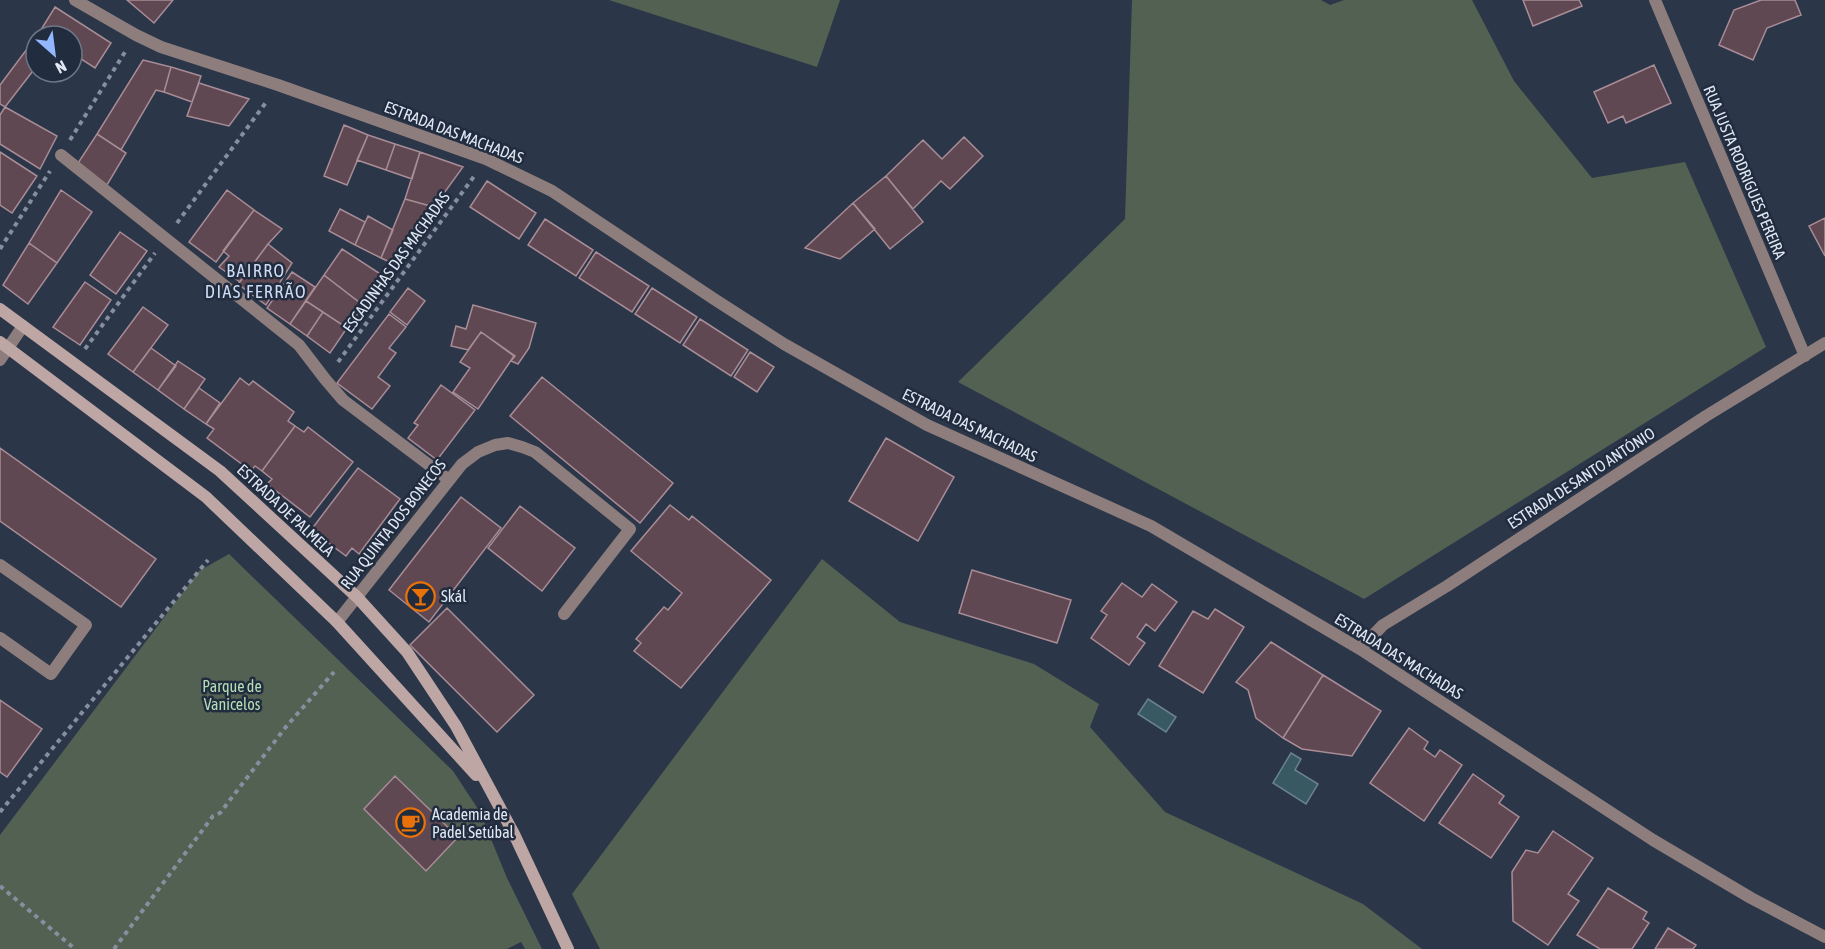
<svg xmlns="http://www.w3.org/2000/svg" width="1825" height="949" viewBox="0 0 1825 949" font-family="'Asap Condensed',sans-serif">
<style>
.green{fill:#536153;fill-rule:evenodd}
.water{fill:#385862;stroke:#6a838e;stroke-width:1.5}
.building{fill:#604852;stroke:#a88c96;stroke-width:1.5}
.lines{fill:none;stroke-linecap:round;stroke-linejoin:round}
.path{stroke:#868f9f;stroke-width:4;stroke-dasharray:4.5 4.5;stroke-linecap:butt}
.street{stroke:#8d7e7d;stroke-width:12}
.secondary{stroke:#bea6a4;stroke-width:12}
.labels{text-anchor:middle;stroke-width:5;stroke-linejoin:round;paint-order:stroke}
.street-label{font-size:16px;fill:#e0e8f4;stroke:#212c3e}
.poi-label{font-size:16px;fill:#e0e8f4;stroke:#212c3e;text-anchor:start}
.park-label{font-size:16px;fill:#b5deb5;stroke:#212c3e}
.neighbourhood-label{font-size:18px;letter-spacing:1.5px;fill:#cddbf6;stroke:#212c3e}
</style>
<rect width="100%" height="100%" fill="#2b3649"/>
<!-- green -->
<path class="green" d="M609 0H840L817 67Z
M1132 0H1321L1330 5 1344 0H1472L1514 81 1592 178 1685 162 1766 347 1364 599 958 382 1125 219Z
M229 554 453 771 480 812 507 878 542 949H525L521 942 507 949H0V835L199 571ZM396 776 458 837 426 870 364 809Z
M822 559 900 622 1034 664 1099 704 1090 727 1165 812 1363 904 1422 949H600L572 894Z"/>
<!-- water -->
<path class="water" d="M1148 699 1176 717 1166 732 1138 714Z
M1291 753 1301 759 1295 770 1318 784 1306 804 1273 783Z"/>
<!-- building -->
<path class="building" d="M127 0H173L154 23Z
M1523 0H1579L1582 6 1533 26Z
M1761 0H1795L1801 15 1767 28 1753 60 1719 45 1734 10Z
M55 7 111 43 95 68 72 53V36H45L39 33Z
M36 37V67L5 107 0 104V85Z
M143 60 171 67 164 92 156 90 121 150 97 134Z
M1654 65 1671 103 1626 123 1623 116 1608 123 1594 92Z
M171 67 201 76 192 102 164 92Z
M199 83 249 99 229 126 187 116Z
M5 107 57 136 40 169 0 144V115Z
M344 125 368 135 347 185 324 176Z
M97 134 126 153 107 185 78 163Z
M368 135 395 144 386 170 357 160Z
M964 137 983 156 950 189 941 181 913 209 886 176 923 140 942 159Z
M395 144 420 152 412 179 386 170Z
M0 152 37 176 12 213 0 205Z
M420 152 463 167 434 207 405 199Z
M886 176 923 222 890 249 853 203Z
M487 181 536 213 519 239 470 207Z
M61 190 92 212 57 263 29 243Z
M227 190 254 210 216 262 189 242Z
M405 199 434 207 394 264 381 258Z
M853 203 875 229 840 259 805 248Z
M340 209 365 222 355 245 329 231Z
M254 210 282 229 268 244 240 282 219 267 229 256 223 251Z
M368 216 393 230 381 258 355 245Z
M1825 218V256L1809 226Z
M545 219 593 250 576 276 528 245Z
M120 232 147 251 116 294 90 275Z
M29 243 57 263 28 304 3 285Z
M268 244 292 263 266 305 238 284Z
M342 249 385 277 364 306 324 275Z
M596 252 649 286 632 312 579 278Z
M292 272 315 287 290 324 267 308Z
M324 275 364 306 347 328 306 301Z
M85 282 111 300 80 345 53 327Z
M408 288 425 301 407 325 390 312Z
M652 288 697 317 680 343 635 314Z
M306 301 323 312 307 336 290 324Z
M473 305 536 323 529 348 518 364 511 361 515 356 481 332 468 350 451 346 456 326 466 329Z
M143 307 168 325 133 372 108 354Z
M323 312 347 328 330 353 307 336Z
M389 314 406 327 389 348 396 353 378 377 390 386 372 409 337 383Z
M700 319 748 350 731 376 683 345Z
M481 332 514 356 478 409 453 392 470 368 460 362Z
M151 348 176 366 158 390 133 372Z
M750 352 774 367 757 392 734 377Z
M178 361 205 379 184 409 158 390Z
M542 377 673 483 640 523 510 416Z
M240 378 249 385 253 381 294 412 288 421 295 426 262 471 255 466 251 471 207 438 214 429 206 424Z
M441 385 475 410 437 460 408 438 418 425 414 423Z
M199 388 220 403 206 424 184 409Z
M295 426 304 432 308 427 353 462 310 517 267 484 272 479 262 471Z
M886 438 954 477 918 541 849 501Z
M0 448 156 559 121 607 0 521Z
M358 468 400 499 359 554 352 548 346 556 311 530Z
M461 497 501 528 429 622 389 590Z
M670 505 689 520 692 516 771 580 681 688 634 651 641 643 636 639 664 607 668 610 682 593 631 551Z
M520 506 575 548 542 591 488 548Z
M972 570 1071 600 1057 643 959 613Z
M1122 583 1142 597 1152 584 1177 602 1155 631 1146 624 1137 637 1145 643 1129 665 1091 638 1107 615 1101 611Z
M447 608 534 695 497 732 410 645Z
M1215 609 1244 627 1203 693 1159 666 1193 611 1208 619Z
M1271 642 1323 675 1283 738 1256 718 1248 690 1236 682Z
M1323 675 1381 711 1352 756 1302 749 1283 738Z
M0 700 42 729 7 777 0 772Z
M1409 728 1428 742 1424 749 1435 757 1440 750 1462 765 1424 821 1370 783Z
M1473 774 1504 796 1499 803 1519 817 1491 858 1439 823Z
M395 776 458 837 426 871 364 809Z
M1553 831 1593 858 1568 894 1579 901 1548 945 1513 921 1512 872 1526 850 1538 853Z
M1608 888 1647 912 1643 919 1649 923 1632 949H1600L1577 935Z
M1668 928 1696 945 1693 949H1655Z"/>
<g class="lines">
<!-- path -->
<path class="path" d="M70 140 125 52
M177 223 267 101
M0 249 50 171
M85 349 155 253
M338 362 475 175
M0 812 208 560
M0 886 75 949
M114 949 213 816 220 813 285 728 334 672"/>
<!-- street -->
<path class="street" d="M75 0 136 35 161 47 278 85 486 159 552 191 714 299 784 344 927 425 1151 526 1360 649 1653 840 1751 898 1825 937
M1655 0 1805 356
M61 155 299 345 325 379 343 400 449 480
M0 360 23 326
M0 565 86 625 51 674 0 638
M337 622 462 464 478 452 495 445 508 443 522 447 535 452 630 529 564 614
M1360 649 1383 625 1447 586 1706 416 1825 343"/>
<!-- secondary -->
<path class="secondary" d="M0 309 220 471 357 597 407 652 456 726 514 834 568 949
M0 342 206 497 337 622 476 775"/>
</g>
<!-- icons -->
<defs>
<symbol id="bar-ring" viewBox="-11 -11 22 22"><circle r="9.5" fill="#212c3e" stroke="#e8710a" stroke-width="1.5"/><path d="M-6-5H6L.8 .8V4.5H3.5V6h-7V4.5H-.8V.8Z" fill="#e8710a"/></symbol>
<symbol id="cafe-ring" viewBox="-11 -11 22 22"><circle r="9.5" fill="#212c3e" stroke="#e8710a" stroke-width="1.5"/><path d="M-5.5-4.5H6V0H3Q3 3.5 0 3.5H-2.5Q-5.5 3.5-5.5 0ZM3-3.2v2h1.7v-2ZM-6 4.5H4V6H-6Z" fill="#e8710a"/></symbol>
</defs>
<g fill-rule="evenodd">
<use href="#bar-ring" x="404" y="580" width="33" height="33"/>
<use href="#cafe-ring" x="394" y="806" width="33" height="33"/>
</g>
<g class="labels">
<!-- street labels -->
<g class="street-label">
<text transform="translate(454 132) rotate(21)" y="6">ESTRADA DAS MACHADAS</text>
<text transform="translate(1745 172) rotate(67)" y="6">RUA JUSTA RODRIGUES PEREIRA</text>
<text transform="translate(396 262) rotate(-54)" y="6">ESCADINHAS DAS MACHADAS</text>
<text transform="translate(970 425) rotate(26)" y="6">ESTRADA DAS MACHADAS</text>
<text transform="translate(1581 478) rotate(-33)" y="6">ESTRADA DE SANTO ANTÓNIO</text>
<text transform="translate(286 510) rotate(43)" y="6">ESTRADA DE PALMELA</text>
<text transform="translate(393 524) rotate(-52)" y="6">RUA QUINTA DOS BONECOS</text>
<text transform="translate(1399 656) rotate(32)" y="6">ESTRADA DAS MACHADAS</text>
</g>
<!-- poi labels -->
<g class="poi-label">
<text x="441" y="602">Skál</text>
<text x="432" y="820">Academia de<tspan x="432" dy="18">Padel Setúbal</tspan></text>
</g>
<!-- park labels -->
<g class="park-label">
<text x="232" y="692">Parque de<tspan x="232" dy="18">Vanicelos</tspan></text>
</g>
<!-- neighbourhood labels -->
<g class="neighbourhood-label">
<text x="256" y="277">BAIRRO<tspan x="256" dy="21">DIAS FERRÃO</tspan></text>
</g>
</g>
<!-- north arrow -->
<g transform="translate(54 54) rotate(152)"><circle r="28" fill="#212c3e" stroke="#6d7787" stroke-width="1.5"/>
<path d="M0-4.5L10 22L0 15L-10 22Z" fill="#92b7fd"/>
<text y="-9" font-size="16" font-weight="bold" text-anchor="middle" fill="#e0e8f4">N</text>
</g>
</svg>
